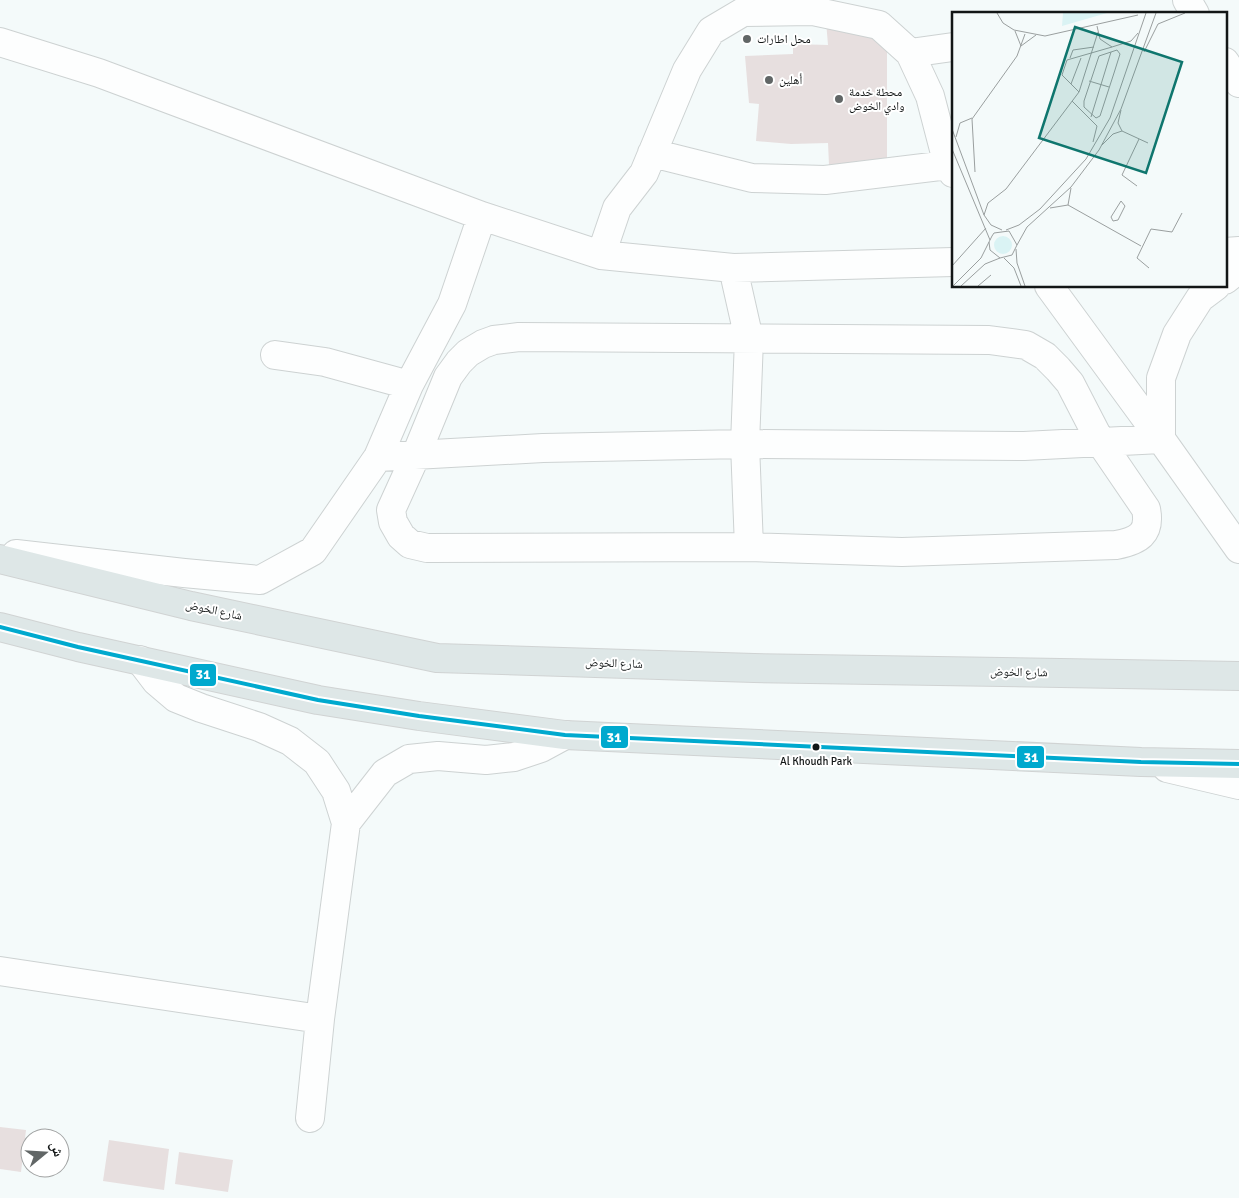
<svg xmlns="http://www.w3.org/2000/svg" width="1239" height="1198" viewBox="0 0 1239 1198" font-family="Signika,'Noto Naskh Arabic',sans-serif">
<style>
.building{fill:#e7dfdf}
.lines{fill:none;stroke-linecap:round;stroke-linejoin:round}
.minor-casing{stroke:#cdd2d2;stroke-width:30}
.major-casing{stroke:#d0d3d3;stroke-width:30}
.minor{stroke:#fdfefe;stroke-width:28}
.major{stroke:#dee7e7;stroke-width:28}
.bus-1-casing{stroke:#fff;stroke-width:8}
.bus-1{stroke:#00a9ce;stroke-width:4}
.poi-dot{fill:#616666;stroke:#fff;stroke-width:2}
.bus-dot{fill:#121616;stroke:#fff;stroke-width:2}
.labels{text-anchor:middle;stroke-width:4;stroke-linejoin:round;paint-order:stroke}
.bus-label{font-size:11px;fill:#121616;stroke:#fff}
.poi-label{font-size:12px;fill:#121616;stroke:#fff;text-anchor:start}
.street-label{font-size:12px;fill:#121616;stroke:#fff}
.inset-road{fill:none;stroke:#9a9f9f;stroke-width:1}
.view{fill:#0f766e;fill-opacity:0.15;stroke:#0f766e;stroke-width:2.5}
.inset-edge{fill:none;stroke:#121616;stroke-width:2.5}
.line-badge{stroke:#fff;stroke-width:2}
.badge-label{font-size:14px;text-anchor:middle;font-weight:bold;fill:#fff}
</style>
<rect width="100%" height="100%" fill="#f4fafa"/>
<!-- building -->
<path class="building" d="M826 21H887V165H829L828 143 791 144 756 141 759 104 749 103 745 56 793 54V44L828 45Z
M0 1127 26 1130 21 1172 0 1169Z
M109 1140 169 1149 164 1190 103 1181Z
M179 1152 233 1160 228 1192 175 1184Z"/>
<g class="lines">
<defs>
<path id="minor" d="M1187 0 1195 14
M0 42 99 73 482 216 601 255 733 268 953 262
M910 53 953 47
M1225 62 1239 83
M652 153 752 178 825 180 948 165
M1225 252 1239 251
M601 255 617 208 644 173 687 70 711 31 743 12 813 11 879 25 910 53 930 96 948 165 953 173
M733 268 749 339 745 444 749 547
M1225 280 1239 269
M1049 286 1161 439
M1216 286 1200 298 1177 334 1161 378V439L1239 549
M519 337 989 340 1026 345 1045 356 1058 369 1070 383 1101 443 1146 509C1151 534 1138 541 1116 545L902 552 749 547 427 548 410 544 401 536 393 522 391 510 416 455 448 377 459 362 468 353 483 344 494 340Z
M275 355 325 362 409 385
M378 457 543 448 745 444 1024 446 1161 439
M16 554 184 573 260 580 313 551 378 457 409 385 452 304 482 216
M140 660 156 681 176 698 201 708 259 727 290 741 317 762 336 791 346 823 320 1019 310 1118
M1167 768 1239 785
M346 823 385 773 409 759 438 756 486 760 514 757 541 748 565 735
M0 971 320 1019"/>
<path id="major" d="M0 559 191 606 437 658 754 668 1239 676
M0 627 78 647 318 700 419 716 565 735 1141 762 1239 764"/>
</defs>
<!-- minor casing -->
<use href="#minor" class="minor-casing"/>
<!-- major casing -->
<use href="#major" class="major-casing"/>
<!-- minor -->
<use href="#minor" class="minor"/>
<!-- major -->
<use href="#major" class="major"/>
<defs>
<path id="bus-1" d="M0 627 78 647 318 700 419 716 565 735 1141 762 1239 764"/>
</defs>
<!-- bus-1 casing -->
<use href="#bus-1" class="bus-1-casing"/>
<!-- bus-1 -->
<use href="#bus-1" class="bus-1"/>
</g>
<!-- markers -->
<g class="poi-dot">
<circle cx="747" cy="39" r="5"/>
<circle cx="769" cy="80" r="5"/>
<circle cx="839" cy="99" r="5"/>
</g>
<circle class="bus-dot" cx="816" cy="747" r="4.5"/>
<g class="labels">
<!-- bus labels -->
<g class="bus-label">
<text x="816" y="765">Al Khoudh Park</text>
</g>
<!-- poi labels -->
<g class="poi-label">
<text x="757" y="43">محل اطارات</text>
<text x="779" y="84">أهلين</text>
<text x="849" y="96">محطة خدمة<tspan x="849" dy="14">وادي الخوض</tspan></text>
</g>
<!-- street labels -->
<g class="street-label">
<text transform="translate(214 610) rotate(12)" y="4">شارع الخوض</text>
<text transform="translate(614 663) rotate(2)" y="4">شارع الخوض</text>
<text transform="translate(1019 672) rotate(1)" y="4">شارع الخوض</text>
</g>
</g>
<!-- overview -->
<g transform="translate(952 12)">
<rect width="275" height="275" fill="#f4fafa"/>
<path d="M111 1H155L110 14ZM42 233a9 9 0 1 1 18 0a9 9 0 1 1-18 0Z" fill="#daf3f4"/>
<path class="inset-road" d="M45 1 51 11 62 18 93 24 186 3M145 14 148 27 160 35 179 29 186 21M63 19 69 34 84 23M165 38 168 42 162 61 148 104 144 106 132 95V89L147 44ZM192 40 206 12 233 1M118 46 121 38 142 35M137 69 157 75M119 72 129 46M127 80 110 63 115 48 160 35M120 89 145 114 141 130M169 98 166 111 170 119 196 131M139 105 159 40M0 117 32 203 39 213 50 218M4 125 8 111 20 106M150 133 161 122 170 119M0 137 38 228M23 160 20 107 65 44 73 22M185 174 170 163 187 127M169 189 173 194 166 208 161 209 159 205ZM116 193 119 176M98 196 116 193 189 234M32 203 36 191 54 177 127 80 146 20M54 218 67 213 88 197 134 147 158 106 194 1M65 233 75 215 119 175 147 138 169 97 204 1M64 237 65 251 73 274M52 246 62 256 69 274M0 254 34 216M197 256 185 246 199 217 220 220 230 201M1 274 29 246 40 224 42 221 57 219 65 233 60 243 48 246 38 238 37 230M9 274 33 252 48 246M26 274 39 263"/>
<path class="view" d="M123 15 230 50 194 161 87 126Z"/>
<rect width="275" height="275" class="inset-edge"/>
</g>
<g class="line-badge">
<rect x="189" y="663" width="28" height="24" rx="5" fill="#00a9ce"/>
<rect x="600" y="725" width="29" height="24" rx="5" fill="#00a9ce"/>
<rect x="1016" y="745" width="29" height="24" rx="5" fill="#00a9ce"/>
</g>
<g class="badge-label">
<text x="203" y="679">31</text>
<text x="614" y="742">31</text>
<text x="1031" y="762">31</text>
</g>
<!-- north arrow -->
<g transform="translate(45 1153) rotate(72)"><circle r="24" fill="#ffffff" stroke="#a0a2a2"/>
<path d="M0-4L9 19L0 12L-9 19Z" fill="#616666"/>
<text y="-8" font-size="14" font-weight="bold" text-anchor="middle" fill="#121616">ش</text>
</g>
</svg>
